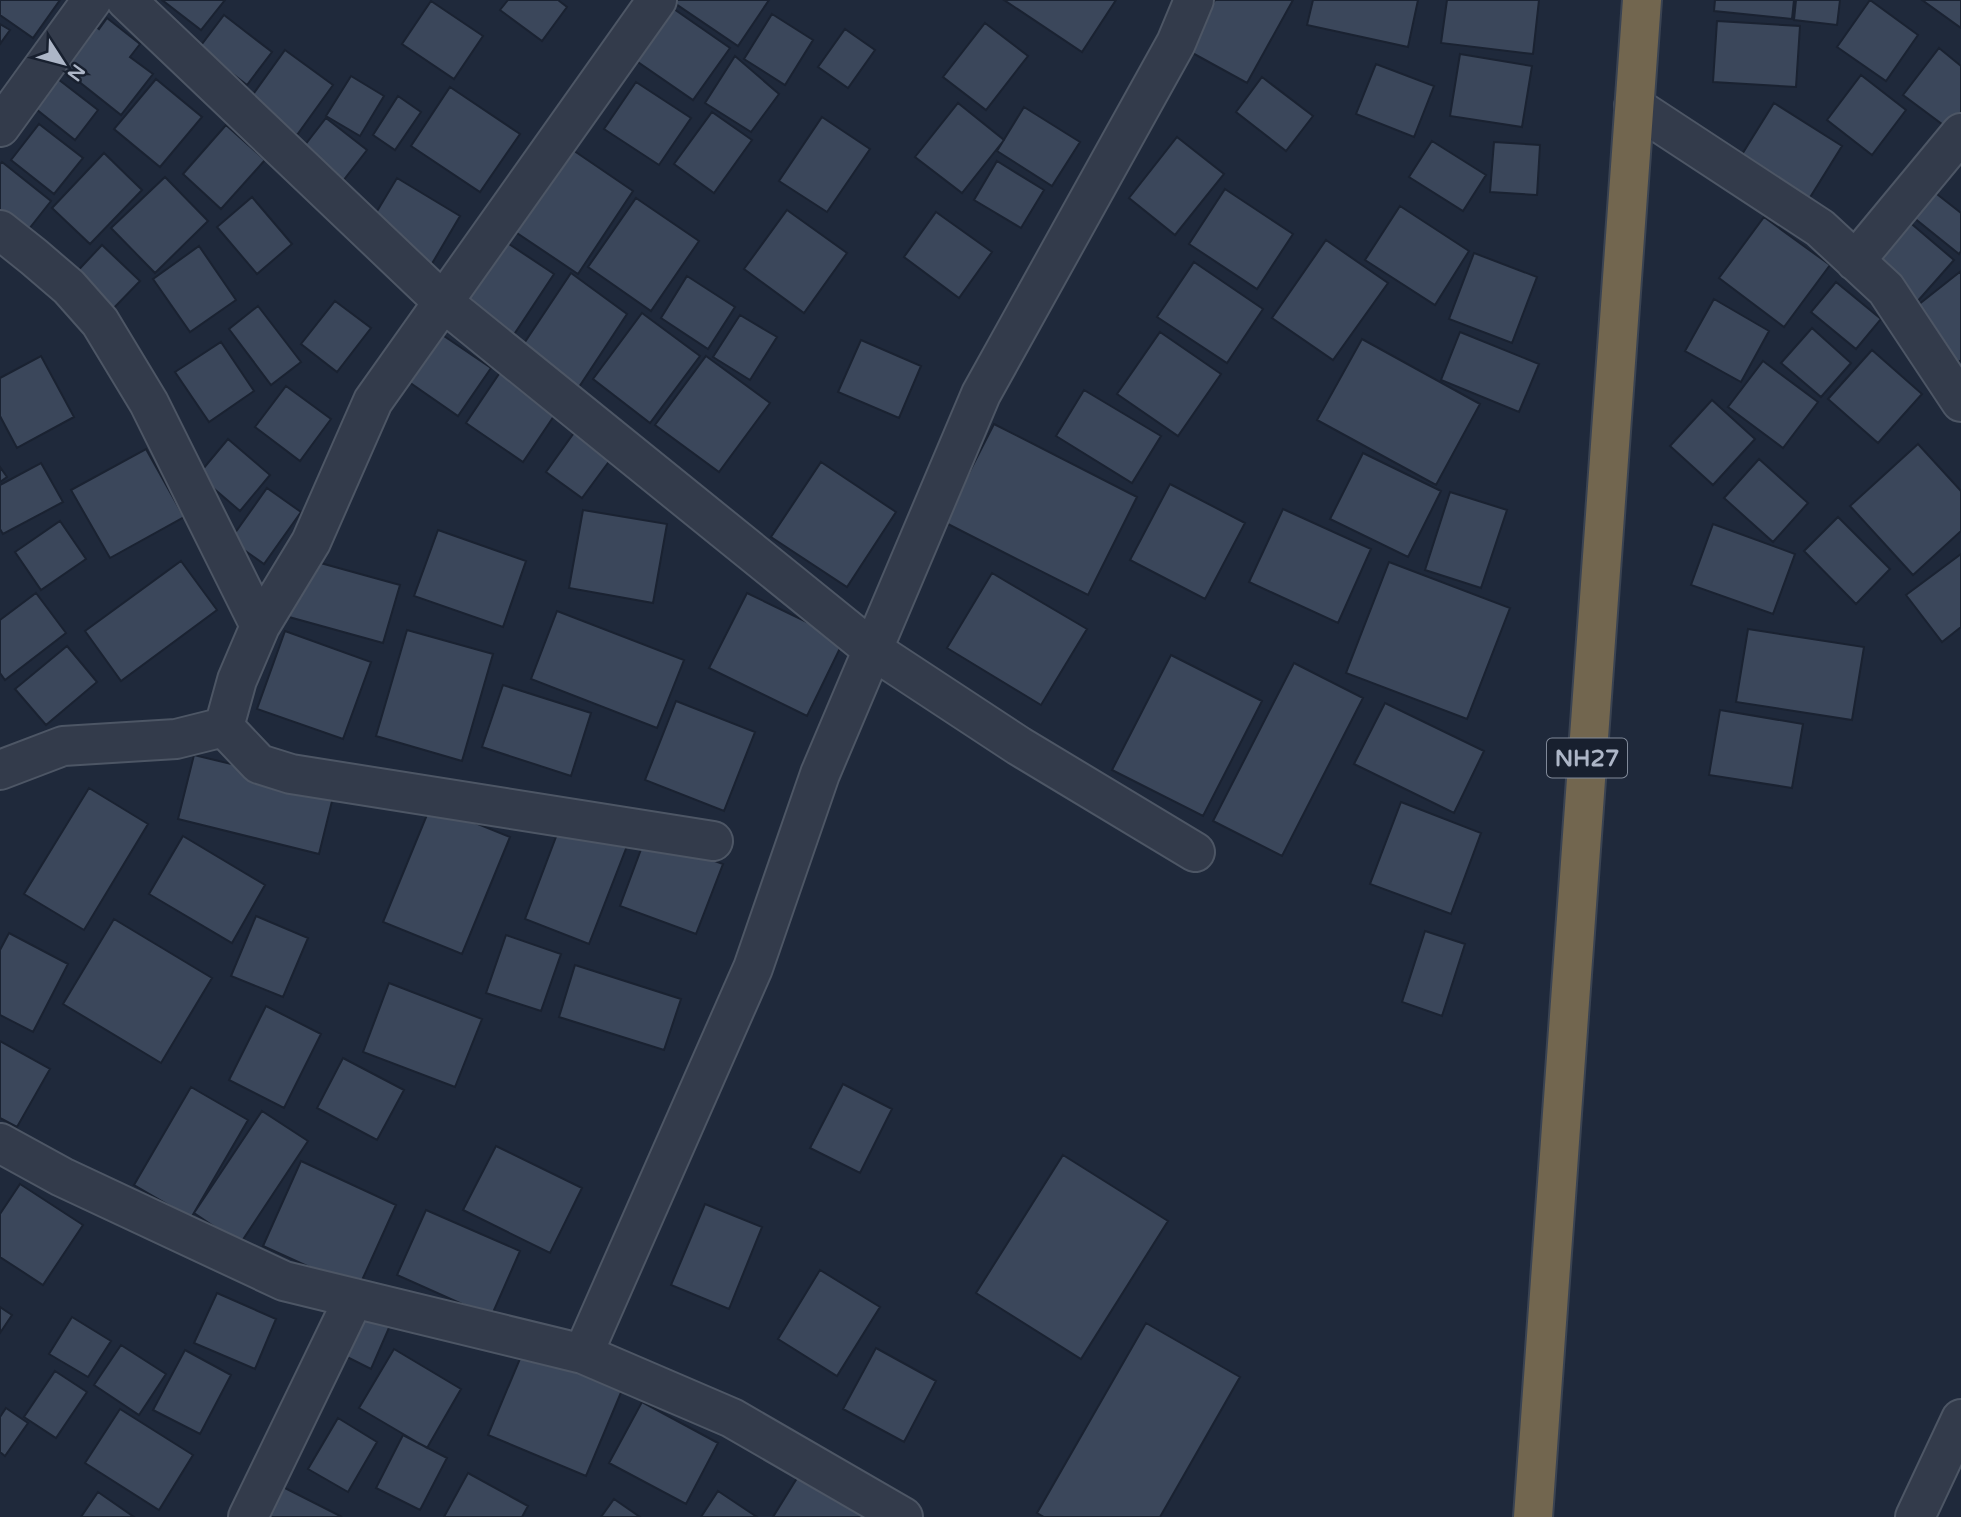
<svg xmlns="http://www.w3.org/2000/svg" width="1961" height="1517" viewBox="0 0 1961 1517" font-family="'Varela Round',sans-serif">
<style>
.building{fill:#3b475b;stroke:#1a2231;stroke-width:2}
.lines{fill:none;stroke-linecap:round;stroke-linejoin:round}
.minor-casing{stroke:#4d5665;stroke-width:42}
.highway-casing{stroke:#3a4352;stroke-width:42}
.minor{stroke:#333b4b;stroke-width:38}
.highway{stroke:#72664f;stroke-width:38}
.labels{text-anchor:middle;stroke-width:7;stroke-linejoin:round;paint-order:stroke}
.shield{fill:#18202f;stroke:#808999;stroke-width:2}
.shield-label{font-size:23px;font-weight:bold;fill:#adb6c7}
</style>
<rect width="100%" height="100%" fill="#1f293b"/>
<!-- building -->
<path class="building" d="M0 0H60L33 38 0 15Z
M162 0H225L201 30Z
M508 0H558L567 7 542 41 500 10Z
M670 0H769L738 46Z
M1004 0H1116L1082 52Z
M1215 0H1293L1247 83 1187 50Z
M1313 0H1418L1408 47 1307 25Z
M1447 0H1539L1533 54 1441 43Z
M1715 0H1794L1792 19 1714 11Z
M1796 0H1840L1837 25 1794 20Z
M1870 0 1918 35 1886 81 1837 47Z
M1922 0H1961V28Z
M431 1 483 36 454 79 402 44Z
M671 7 730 48 693 100 635 60Z
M772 14 813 40 785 85 744 59Z
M224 15 272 52 247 85 199 48Z
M107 18 140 44 130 57 153 74 121 115 53 61 86 19 99 29Z
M1717 21 1800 26 1796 87 1713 82Z
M985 23 1028 56 986 110 943 77Z
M0 24 10 30 0 44Z
M845 29 875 50 848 88 818 67Z
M1939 48 1961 66V115L1950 130 1903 95Z
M285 50 333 85 297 135 249 100Z
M1460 54 1532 66 1522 127 1450 116Z
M735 56 779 94 751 132 705 103Z
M1376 64 1434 86 1414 137 1356 114Z
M1861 75 1906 110 1872 155 1827 120Z
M54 76 98 110 75 140 31 105Z
M351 76 384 96 360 136 326 116Z
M1262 77 1313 116 1286 151 1236 112Z
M156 79 202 117 160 167 114 129Z
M636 82 691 118 659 165 604 129Z
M450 87 520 134 480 192 411 146Z
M398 96 421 112 395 150 373 135Z
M958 103 1004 140 962 193 915 157Z
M1774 103 1842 146 1804 207 1736 164Z
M1024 107 1080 142 1052 186 997 151Z
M712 112 752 140 714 193 674 164Z
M822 117 870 149 827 212 779 181Z
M326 118 367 150 339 186 298 154Z
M39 124 83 158 54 194 11 160Z
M226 125 265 160 221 209 183 174Z
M1177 137 1224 174 1175 235 1129 198Z
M1432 141 1486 175 1463 211 1409 177Z
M1494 142 1540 145 1537 195 1490 192Z
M564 144 633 191 578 274 508 227Z
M104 153 142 190 90 244 52 208Z
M997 161 1044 190 1021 228 974 200Z
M2 162 51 201 21 239 0 222V164Z
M165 177 208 221 155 273 111 228Z
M397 178 460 216 430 267 367 228Z
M1225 189 1293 234 1257 289 1189 244Z
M1933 191 1961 213V251L1959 254 1913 217Z
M252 197 292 244 257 274 217 227Z
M636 198 699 241 651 311 588 267Z
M1400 206 1469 251 1435 305 1365 260Z
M787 210 847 253 804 313 744 269Z
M936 212 992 252 959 298 904 257Z
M1764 217 1830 265 1784 327 1719 278Z
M1907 220 1954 260 1916 303 1869 262Z
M1326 240 1388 283 1333 360 1272 318Z
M506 242 554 274 509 342 461 309Z
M102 245 140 281 108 314 70 279Z
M199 246 236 300 190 332 153 279Z
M1474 253 1537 277 1512 343 1449 319Z
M1194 262 1263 309 1227 363 1157 317Z
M1961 271V360L1956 364 1913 309Z
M571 273 627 314 575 393 517 354Z
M687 276 735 307 708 349 661 318Z
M1836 282 1881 319 1856 349 1811 312Z
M1714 299 1769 331 1741 382 1685 351Z
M335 301 371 328 337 372 301 344Z
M258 306 301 362 271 385 229 329Z
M642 313 700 356 650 423 593 379Z
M740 315 777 337 750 380 713 357Z
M1812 328 1851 363 1821 397 1781 363Z
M1160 332 1221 374 1178 436 1117 394Z
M1460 332 1539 364 1519 412 1441 380Z
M441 334 491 368 458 416 409 382Z
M1362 339 1480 404 1436 485 1317 420Z
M861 340 921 366 899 418 838 392Z
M221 342 254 391 209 422 175 372Z
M1872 350 1922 394 1878 443 1828 399Z
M41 356 74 417 17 448 0 416V378Z
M706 356 770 403 719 472 655 425Z
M1763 361 1818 402 1783 448 1728 407Z
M505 365 562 404 523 462 466 423Z
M286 386 331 419 300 461 255 427Z
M1084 390 1161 436 1132 483 1056 436Z
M1712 400 1755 439 1713 485 1670 446Z
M994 424 1137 497 1088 595 944 522Z
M576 430 613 456 582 498 546 472Z
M228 439 270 475 240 511 198 475Z
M1918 444 1961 491V531L1913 575 1850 506Z
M146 449 184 517 110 558 71 490Z
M1363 453 1441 491 1408 557 1330 519Z
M1759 459 1808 503 1773 542 1724 498Z
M821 462 896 512 847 587 771 537Z
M41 463 63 502 3 534 0 529V485Z
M0 467 7 477 0 482Z
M1170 484 1245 523 1205 599 1130 560Z
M267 488 301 512 264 564 230 540Z
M1450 492 1507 510 1481 588 1425 570Z
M1283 509 1371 549 1338 623 1249 582Z
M583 510 667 524 653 603 569 588Z
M1838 517 1890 569 1856 604 1804 551Z
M60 521 86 559 41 590 15 552Z
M1713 524 1795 554 1773 614 1691 585Z
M438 530 526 561 503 627 414 596Z
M1961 554V627L1942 642 1906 595Z
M306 559 400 585 383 643 289 617Z
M181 561 217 610 121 681 85 631Z
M1389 562 1510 608 1467 719 1346 673Z
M992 573 1087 629 1041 705 947 648Z
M36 593 66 633 5 680 0 673V620Z
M747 593 844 640 807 716 709 668Z
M557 611 684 660 657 728 531 679Z
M1748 629 1864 647 1852 720 1736 702Z
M407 630 493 654 462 761 376 736Z
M285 631 371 662 343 739 257 709Z
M67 646 97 682 46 725 15 689Z
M1171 655 1262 701 1203 816 1112 770Z
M1294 663 1363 698 1282 856 1213 821Z
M503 685 591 713 571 776 482 747Z
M676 701 755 732 724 811 645 780Z
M1385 703 1484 751 1454 813 1354 764Z
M1720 710 1803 724 1792 788 1709 775Z
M194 755 335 789 319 854 178 819Z
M89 788 148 824 84 930 24 894Z
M1401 802 1481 833 1451 914 1370 884Z
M431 805 510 837 462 954 383 922Z
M562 821 627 846 589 944 525 919Z
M183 836 265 885 232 943 149 894Z
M646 836 723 864 696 934 620 906Z
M256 916 308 938 283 997 231 976Z
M114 919 212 978 161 1063 63 1004Z
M1425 931 1465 944 1442 1016 1402 1002Z
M9 933 68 964 33 1032 0 1015V950Z
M506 935 561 954 541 1011 486 993Z
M575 965 681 999 664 1050 559 1017Z
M389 983 482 1019 455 1087 363 1052Z
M266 1006 321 1034 284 1108 229 1080Z
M0 1041 50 1069 17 1127 0 1118Z
M343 1058 404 1090 377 1140 317 1108Z
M843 1084 892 1109 860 1173 810 1148Z
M191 1087 248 1120 191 1218 134 1185Z
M262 1111 308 1141 240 1244 194 1213Z
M496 1146 582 1188 550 1253 463 1210Z
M1063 1155 1168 1221 1081 1359 976 1293Z
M301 1161 396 1205 358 1289 263 1246Z
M20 1184 83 1225 43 1285 0 1257V1214Z
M705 1204 762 1227 729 1309 671 1285Z
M426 1210 520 1251 491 1317 397 1275Z
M820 1270 880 1307 837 1376 778 1339Z
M217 1293 276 1319 255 1369 194 1343Z
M355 1304 392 1321 371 1369 333 1350Z
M0 1307 12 1315 0 1333Z
M72 1317 111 1341 88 1377 49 1354Z
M1146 1323 1240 1377 1160 1517H1044L1037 1513Z
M527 1342 625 1383 586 1476 488 1435Z
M121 1345 166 1374 139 1415 94 1385Z
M876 1348 936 1381 904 1442 843 1409Z
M394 1349 461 1389 427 1448 359 1408Z
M185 1350 231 1375 200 1434 153 1410Z
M55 1371 87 1392 56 1438 24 1417Z
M642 1402 718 1443 686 1504 609 1463Z
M6 1408 28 1423 5 1456 0 1452V1417Z
M120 1409 193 1455 159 1510 85 1463Z
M338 1418 377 1442 348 1492 308 1469Z
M403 1435 447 1458 420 1510 376 1488Z
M468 1473 528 1506 522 1517H444Z
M799 1475 865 1517H773Z
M281 1486 342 1517H264Z
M718 1491 757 1517H701Z
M98 1492 134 1517H81Z
M614 1499 640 1517H601Z"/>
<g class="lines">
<defs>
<path id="minor" d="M126 0 443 302 873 650 1019 746 1195 852
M1634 106 1820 228 1886 289 1961 402
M0 127 92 0
M0 230 34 257 69 287 100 322 149 403 260 626
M1855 261 1961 133
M224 727 237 680 260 626 311 542 373 401 657 0
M224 727 259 764 291 774 713 841
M0 770 63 746 176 739 224 727
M0 1143 62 1177 284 1281 583 1354 732 1418 903 1517
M583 1354 753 968 820 774 981 394 1176 43 1194 0
M248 1517 354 1298
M1915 1517 1961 1419"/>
<path id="highway" d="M1533 1517 1642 0"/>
</defs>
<!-- minor casing -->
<use href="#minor" class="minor-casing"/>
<!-- highway casing -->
<use href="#highway" class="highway-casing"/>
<!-- minor -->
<use href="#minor" class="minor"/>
<!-- highway -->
<use href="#highway" class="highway"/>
</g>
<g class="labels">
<!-- shield labels -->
<rect class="shield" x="1547" y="738.5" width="80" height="39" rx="5"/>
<g class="shield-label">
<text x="1587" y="766">NH27</text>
</g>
</g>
<!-- north arrow -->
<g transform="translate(63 63) rotate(126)" stroke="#18202f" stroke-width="5" paint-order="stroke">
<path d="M0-5L12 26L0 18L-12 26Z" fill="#adb6c7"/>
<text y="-10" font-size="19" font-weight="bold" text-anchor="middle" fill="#adb6c7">N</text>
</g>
</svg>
